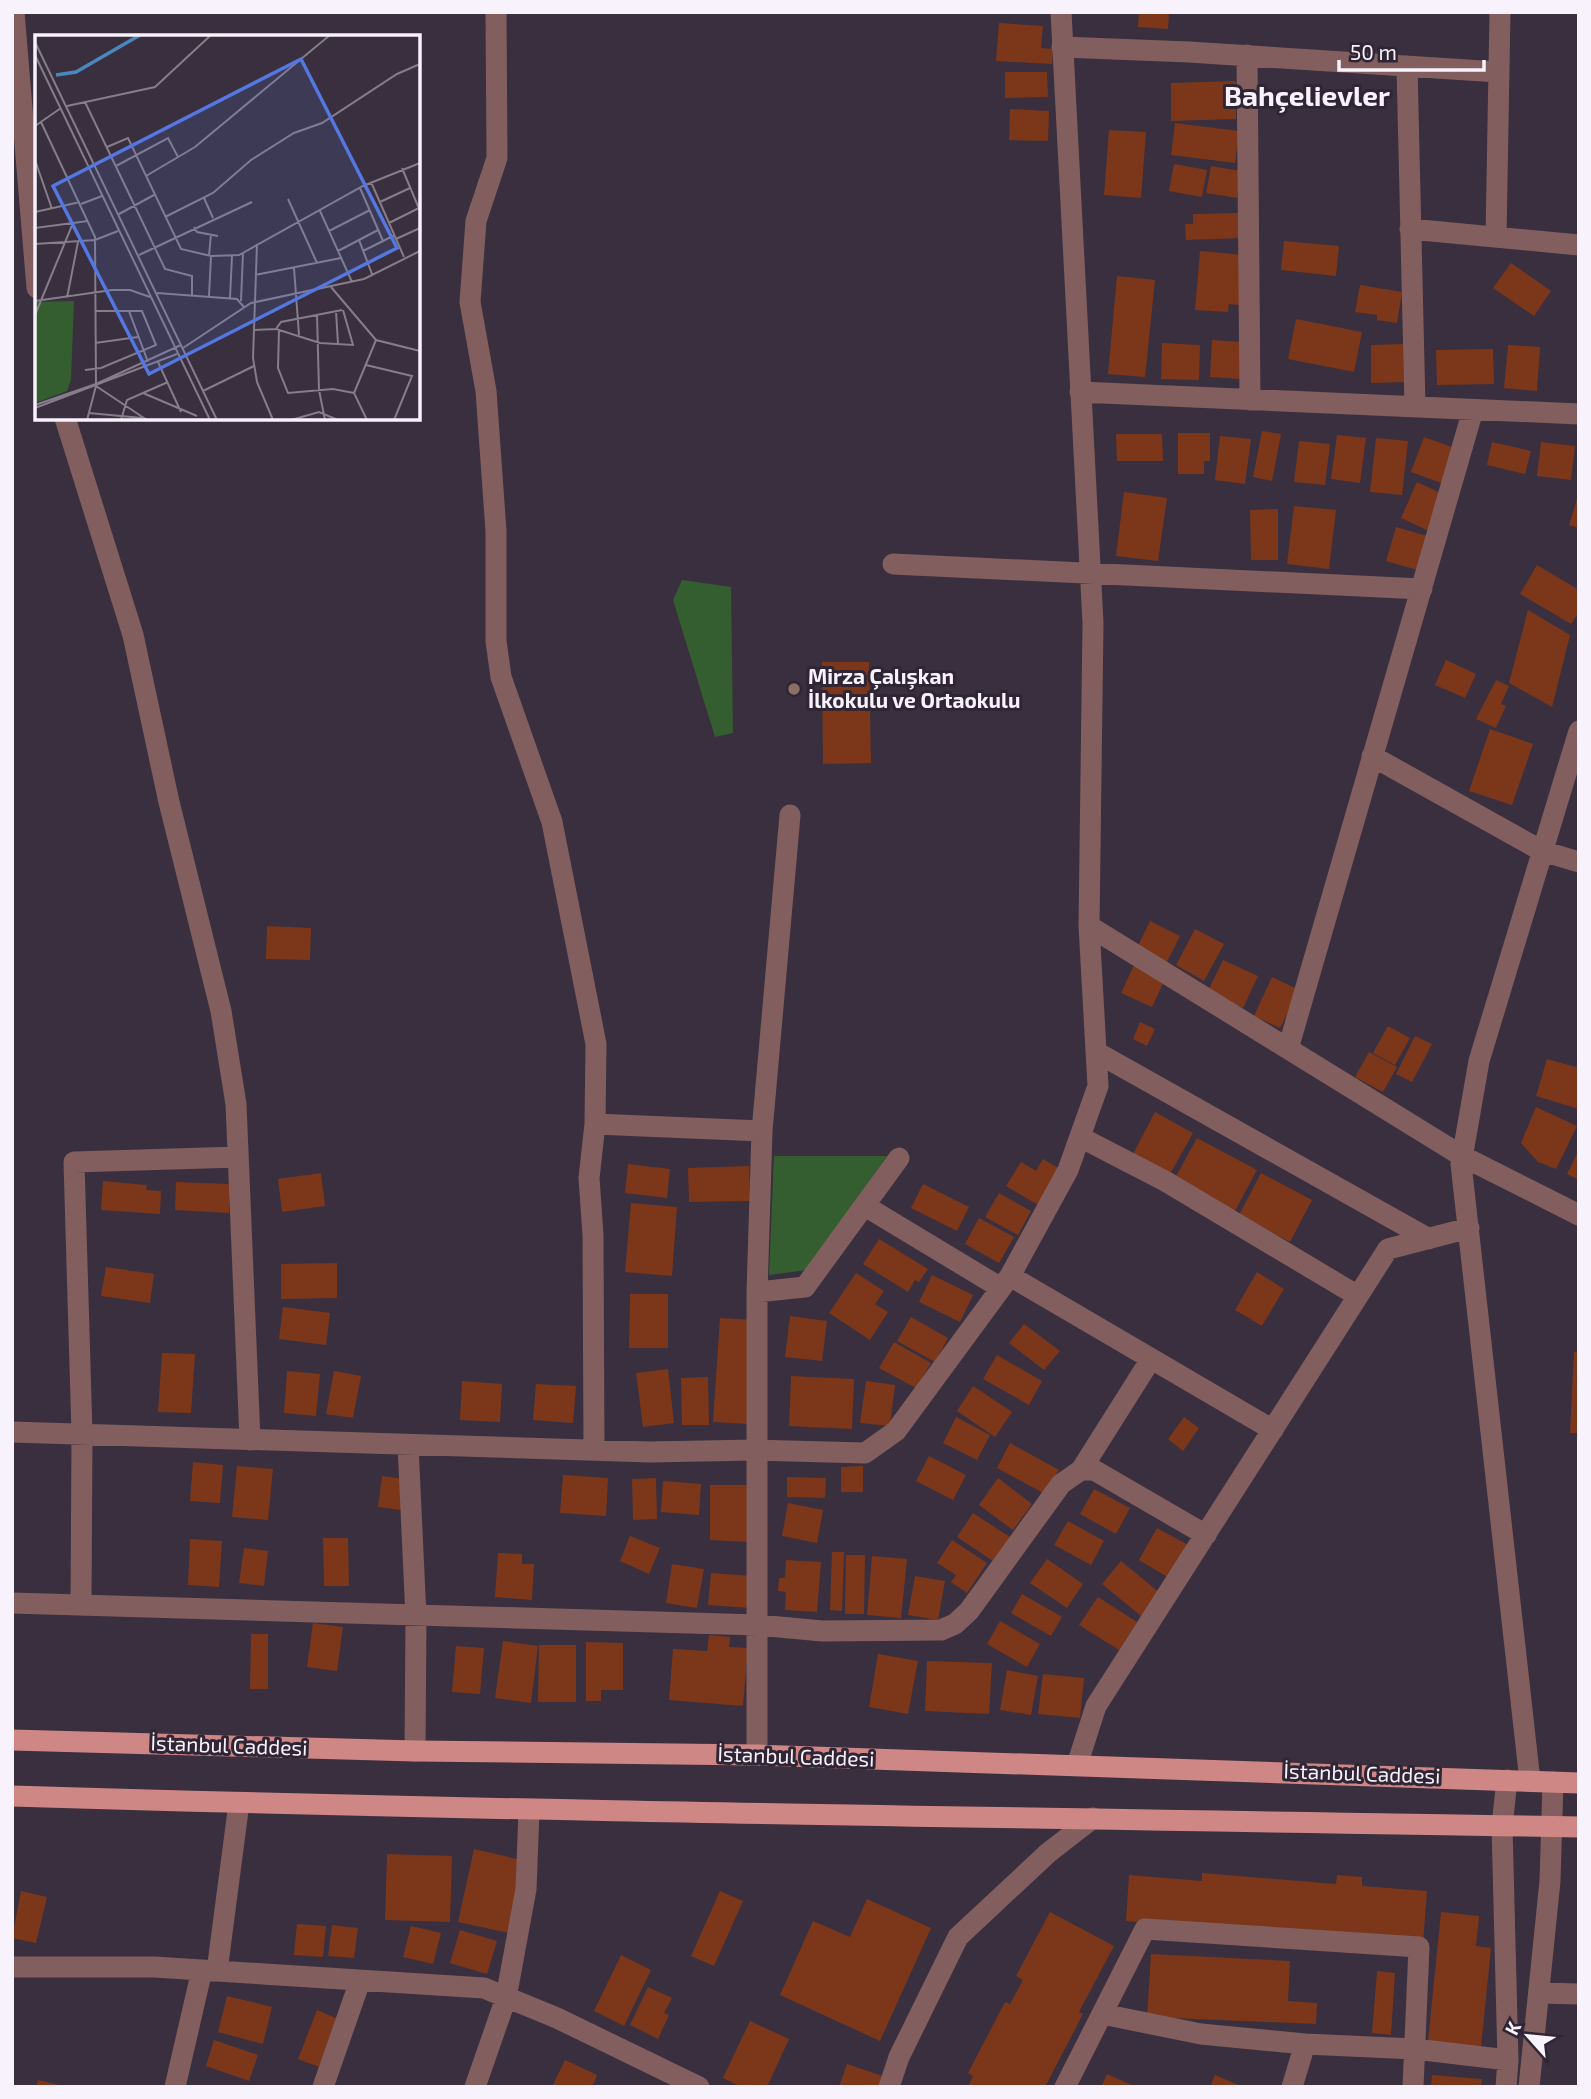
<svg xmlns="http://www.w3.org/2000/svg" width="1591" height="2099" viewBox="0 0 1591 2099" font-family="'Exo 2',sans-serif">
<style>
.green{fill:#345e30}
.building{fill:#7c371a}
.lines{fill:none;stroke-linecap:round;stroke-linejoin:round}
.minor{stroke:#825f5e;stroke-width:21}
.major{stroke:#cf8786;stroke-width:21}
.education-dot{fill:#8d6e63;stroke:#2f2534;stroke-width:2.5}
.labels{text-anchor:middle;stroke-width:6;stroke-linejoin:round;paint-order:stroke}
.poi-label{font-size:21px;font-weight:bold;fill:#f8f2fc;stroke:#2f2534;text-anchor:start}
.street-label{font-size:21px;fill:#f8f2fc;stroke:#2f2534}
.district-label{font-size:28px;font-weight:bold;fill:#f8f2fc;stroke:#2f2534}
.inset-river{fill:none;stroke:#4988bd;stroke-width:3.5}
.inset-road{fill:none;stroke:#857d8a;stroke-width:2}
.view{fill:#5477e1;fill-opacity:0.15;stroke:#5477e1;stroke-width:3.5}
.inset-edge{fill:none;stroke:#f8f2fc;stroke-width:3.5}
</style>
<rect width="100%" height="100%" fill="#392f3e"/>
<!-- green -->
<path class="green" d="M682 580 731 587 733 733 715 737 673 600Z
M774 1156H887L807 1270 769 1275Z"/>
<!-- building -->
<path class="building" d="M1139 12H1169L1168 29 1138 27Z
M999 23 1043 26 1041 48 1053 49 1052 64 996 61Z
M1005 72H1047L1048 97 1005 98Z
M1236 81V119L1171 121V83Z
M1010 109 1049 111 1048 141 1009 140Z
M1175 123 1239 131 1235 163 1171 155Z
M1109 130 1146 132 1141 198 1104 195Z
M1174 164 1207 170 1202 197 1169 191Z
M1211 166 1241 171 1237 198 1206 193Z
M1242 213V238L1186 240 1185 224H1193V214Z
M1284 241 1339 246 1336 276 1281 270Z
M1200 251 1243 255 1239 305 1229 304 1228 312 1195 310Z
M1511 263 1551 291 1534 316 1493 288Z
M1117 276 1155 280 1145 377 1108 374Z
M1360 285 1402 292 1397 323 1377 320V315L1355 312Z
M1296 319 1362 332 1354 372 1288 359Z
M1212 340 1242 342 1240 379 1210 377Z
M1162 343 1200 345 1199 380 1161 379Z
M1403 344 1404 382 1371 383V345Z
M1508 345 1540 347 1537 391 1504 388Z
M1493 349 1494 384 1437 385 1436 350Z
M1262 431 1281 434 1272 481 1253 477Z
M1178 433H1210V461H1204V474H1178Z
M1116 434H1162L1163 461H1117Z
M1337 435 1366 438 1360 483 1331 479Z
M1220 436 1251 439 1245 484 1215 480Z
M1424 437 1457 449 1444 484 1411 472Z
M1376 438 1408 441 1402 495 1370 492Z
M1299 441 1330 444 1325 485 1294 482Z
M1492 442 1531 451 1525 474 1487 465Z
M1541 442 1575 446 1571 480 1537 476Z
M1417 482 1445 495 1429 531 1401 518Z
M1124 492 1167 498 1158 561 1116 556Z
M1578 496H1579V528L1569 525Z
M1294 506 1336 510 1329 569 1287 564Z
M1278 509V560H1251L1250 510Z
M1396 527 1431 537 1421 571 1386 561Z
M1537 565 1579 590V612L1571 624 1520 594Z
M1528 610 1570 635 1552 707 1509 683Z
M1446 660 1476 674 1465 698 1435 685Z
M822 662H869L871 763 823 764Z
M1496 680 1509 686 1501 704 1506 706 1496 728 1476 719Z
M1490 729 1533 744 1512 805 1469 791Z
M1150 921 1180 936 1166 964 1136 950Z
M267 926 311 928 310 960 266 959Z
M1195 929 1224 944 1204 981 1176 965Z
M1223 960 1258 976 1243 1008 1208 991Z
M1134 965 1165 979 1152 1007 1121 993Z
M1272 977 1299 990 1280 1028 1254 1016Z
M1140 1022 1155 1029 1147 1046 1133 1039Z
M1388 1026 1410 1038 1395 1065 1373 1053Z
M1415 1036 1432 1044 1412 1082 1396 1074Z
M1369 1052 1397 1067 1383 1092 1355 1077Z
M1547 1059 1579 1068V1109L1536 1096Z
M1536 1107 1577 1126 1556 1169 1538 1162 1521 1143Z
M1155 1112 1193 1133 1169 1176 1132 1156Z
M1197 1138 1257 1170 1234 1213 1174 1180Z
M1579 1150V1180L1567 1174Z
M1043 1159 1060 1169 1038 1205 1006 1186 1021 1162 1036 1171Z
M628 1164 670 1169 667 1198 625 1193Z
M749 1166 750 1201 689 1202 688 1168Z
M321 1173 325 1206 282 1212 278 1179Z
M1261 1173 1312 1200 1290 1242 1239 1215Z
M103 1181 147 1185 146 1190 161 1191 160 1214 101 1210Z
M176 1182 230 1184 229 1213 175 1210Z
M923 1184 969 1207 957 1231 911 1208Z
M999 1193 1031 1211 1018 1235 985 1217Z
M631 1203 677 1207 672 1276 625 1272Z
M979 1218 1014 1237 999 1263 965 1244Z
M879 1239 928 1269 919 1282 915 1280 908 1292 863 1264Z
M337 1263V1298L281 1299V1264Z
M106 1267 154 1274 150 1303 101 1296Z
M1257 1272 1284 1289 1262 1326 1235 1310Z
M856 1273 884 1291 875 1304 888 1312 870 1340 829 1313Z
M932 1275 973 1295 960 1322 919 1302Z
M630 1294H668V1348H629Z
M283 1307 330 1313 326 1345 279 1339Z
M790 1316 827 1321 822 1361 785 1357Z
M911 1317 948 1338 935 1362 897 1341Z
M720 1318 754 1320 748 1424 713 1422Z
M1024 1324 1060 1351 1044 1370 1009 1343Z
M894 1342 931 1363 916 1388 879 1368Z
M1574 1352H1579V1433H1570Z
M162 1353 195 1354 191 1413 158 1412Z
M997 1355 1042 1381 1029 1405 983 1379Z
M668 1369 674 1423 643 1427 636 1373Z
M287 1371 320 1374 316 1416 284 1413Z
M334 1371 361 1376 353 1418 326 1414Z
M791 1376 854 1379 852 1429 789 1426Z
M708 1377 709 1425H682L681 1378Z
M462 1381 502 1384 500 1422 460 1420Z
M866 1381 895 1385 890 1426 860 1423Z
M536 1384 576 1386 573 1423 533 1420Z
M973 1386 1012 1412 995 1437 957 1411Z
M956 1417 990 1435 977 1460 943 1443Z
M1184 1417 1199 1428 1183 1451 1168 1439Z
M1010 1443 1059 1470 1045 1494 997 1468Z
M929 1456 966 1475 953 1500 916 1481Z
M193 1462 223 1465 220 1503 190 1501Z
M237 1466 273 1469 268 1520 232 1517Z
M863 1466V1492H841V1467Z
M563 1475 608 1478 606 1516 560 1513Z
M382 1476 405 1479 401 1510 378 1507Z
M787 1477 826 1478 825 1498 787 1497Z
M656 1478 657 1519 633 1520 632 1479Z
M998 1478 1032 1504 1013 1530 979 1505Z
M663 1481 701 1484 699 1515 661 1512Z
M710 1485H747V1542L710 1540Z
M1094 1489 1130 1508 1116 1534 1080 1514Z
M788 1503 823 1510 817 1543 782 1536Z
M973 1513 1010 1537 993 1561 957 1537Z
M1068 1521 1104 1541 1091 1565 1054 1545Z
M1157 1528 1188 1545 1169 1578 1139 1560Z
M630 1536 660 1548 649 1574 620 1561Z
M323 1538H348L349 1586H324Z
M190 1539 222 1541 219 1587 188 1585Z
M952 1540 987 1563 967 1593 951 1582 956 1575 937 1563Z
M244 1548 268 1551 264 1586 239 1583Z
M832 1552H844L842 1611 830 1610Z
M498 1553 522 1554V1564H534L532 1600 495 1597Z
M846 1555H865L864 1614H845Z
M872 1556 907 1559 901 1618 867 1615Z
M1047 1559 1083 1584 1067 1608 1030 1583Z
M786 1560 821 1562 817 1612 785 1610 786 1592 778 1591 779 1578H785Z
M1121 1561 1160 1593 1141 1616 1102 1584Z
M672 1564 704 1569 697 1608 666 1603Z
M711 1573 752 1576 750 1608 708 1605Z
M915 1576 945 1581 938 1620 908 1615Z
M1022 1594 1062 1617 1051 1636 1011 1613Z
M1098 1597 1137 1622 1119 1650 1079 1625Z
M1000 1621 1040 1644 1027 1667 987 1644Z
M313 1623 343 1627 337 1671 307 1667Z
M251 1634H268V1689H250Z
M709 1635 730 1637 729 1647 748 1648 743 1706 669 1700 673 1649 707 1651Z
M503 1641 538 1646 531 1703 495 1698Z
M586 1642 623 1643V1690H601V1701H586Z
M539 1645H576V1702H538Z
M456 1646 484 1648 480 1694 452 1692Z
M878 1654 918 1661 908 1714 869 1707Z
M927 1661 992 1663 989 1714 925 1711Z
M1007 1670 1038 1676 1031 1715 1000 1710Z
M1043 1674 1084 1678 1080 1718 1038 1714Z
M474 1849 530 1862 514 1934 458 1922Z
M387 1854 452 1856 450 1922 385 1920Z
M1202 1873 1336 1884 1337 1875 1362 1877V1886L1427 1891 1423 1944 1126 1921 1129 1875 1202 1881Z
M21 1891 47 1897 36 1943 12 1938Z
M720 1891 743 1901 714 1966 691 1956Z
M867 1899 931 1928 880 2041 780 1995 813 1921 850 1937Z
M1050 1912 1114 1946 1079 2012 1083 2014 1045 2087H968L973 2076 968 2073 1005 2002 1010 2004 1023 1980 1016 1976Z
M1441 1912 1479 1916 1476 1946 1491 1948 1481 2047 1428 2041Z
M297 1924 326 1926 323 1957 294 1955Z
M332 1925 358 1928 354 1958 328 1956Z
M411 1926 441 1933 433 1964 403 1957Z
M460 1930 497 1941 487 1974 450 1963Z
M1151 1954 1290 1961 1288 2001 1317 2003 1316 2024 1147 2017Z
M621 1955 651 1970 624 2026 594 2011Z
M1377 1971 1395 1973 1391 2035 1372 2033Z
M648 1987 672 1998 664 2013 669 2015 658 2039 630 2025Z
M227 1996 272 2007 263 2044 218 2032Z
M317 2010 338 2019 319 2067 298 2059Z
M750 2021 789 2039 767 2087H741L723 2078Z
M214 2040 258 2055 249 2081 206 2066Z
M565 2060 597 2075 592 2087H552Z
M847 2064 885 2077 882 2087H839Z
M1107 2074 1136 2087H1101Z
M1215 2075 1243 2087H1210Z
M1432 2075 1482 2079 1481 2087H1431Z
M38 2080 63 2086V2087H36Z"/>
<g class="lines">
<!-- minor -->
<path class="minor" d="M14 12 37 288
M496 12 497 158 476 221 470 302 486 391 496 531V641L501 677 552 822 596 1044 595 1124 589 1178 593 1235 594 1450
M1062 47 1189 52 1498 72
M1247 55 1250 400
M1407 66 1415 407
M1410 229 1579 245
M1496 237 1500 12
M1080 392 1579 414
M65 418 133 635 169 802 221 1011 236 1104 250 1440
M893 564 1422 589
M1372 756 1542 851 1579 862
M1089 926 1462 1156 1579 1215
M1288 1049 1473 410
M1096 1052 1429 1239
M595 1124 762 1131
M1080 1137 1165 1181 1358 1296
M865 1206 1001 1288
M1010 1276 1273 1430
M757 1292 805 1287 899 1158
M12 1432 650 1452 756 1450 865 1453 896 1431 1010 1276 1068 1170 1098 1086 1089 926 1093 623 1061 12
M408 1445 416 1617 415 1751
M1081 1470 1151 1359
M12 1603 758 1625 822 1631 941 1630 955 1624 969 1611 1061 1484 1081 1470H1094L1206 1535
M81 1605 82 1434 74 1162 238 1157
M757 1755V1292L762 1131 790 815
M1077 1765 1096 1706 1388 1249 1469 1228
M1530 1781 1461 1164 1479 1061 1579 731
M12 1967H154L484 1988 557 2018 699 2087
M217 1971 239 1803
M1539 1993 1579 1994
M1102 2014 1201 2034 1305 2044 1415 2049 1508 2060
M175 2087 202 1970
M323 2087 360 1981
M475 2087 506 1998 526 1889 529 1811
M889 2087 899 2057 958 1937 1048 1853 1093 1818
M1065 2087 1145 1929 1419 1947 1413 2087
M1292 2087 1305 2044
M1506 2087 1508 2060 1502 1826 1507 1780
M1529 2087 1550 1881 1553 1782"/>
<!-- major -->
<path class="major" d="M12 1740 415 1751 757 1755 1579 1783
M12 1796C534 1812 1057 1818 1579 1827"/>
</g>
<!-- markers -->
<circle class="education-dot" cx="794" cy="689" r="7"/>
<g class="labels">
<!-- poi labels -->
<g class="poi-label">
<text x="808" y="684">Mirza Çalışkan<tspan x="808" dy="24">İlkokulu ve Ortaokulu</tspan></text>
</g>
<!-- street labels -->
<g class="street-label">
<text transform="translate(229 1746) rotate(2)" y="7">İstanbul Caddesi</text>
<text transform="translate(796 1757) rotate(2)" y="7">İstanbul Caddesi</text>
<text transform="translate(1362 1774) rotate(2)" y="7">İstanbul Caddesi</text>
</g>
<!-- district labels -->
<g class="district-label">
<text x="1307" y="106">Bahçelievler</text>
</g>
</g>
<!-- overview -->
<g transform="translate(35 35)">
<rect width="385" height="385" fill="#392f3e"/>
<path d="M39 266 36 345 32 356 0 368V267Z" fill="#345e30"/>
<path class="inset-river" d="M21 40 41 37 105 0"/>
<path class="inset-road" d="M0 7 182 385M0 20 175 385M50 67 130 234 157 241V260M32 71 120 52 176 0M6 87 60 202 61 351 112 385M0 91 26 73M72 112 93 103 146 214 176 221 204 220 328 151 385 128M0 125 17 174M81 131 133 103 143 122M367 133 385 176M111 141 160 112 295 0M336 147 369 222M325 153 348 206M169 163 178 183M253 164 282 228M345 167 375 153M46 169 67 161M285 176 317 247M0 177 45 167M84 179 119 160M130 182 178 158 216 125 259 98 287 88 362 39 385 29M354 188 384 173M159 192 162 197 183 201M0 193 53 186M294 196 335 175M361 204 385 193M324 205 337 239M0 209 60 205 83 196M222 209 218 323 222 347 238 385M303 216 343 195M328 216 360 200M104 220 217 167M174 221 176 199M259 233 264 300M220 240 306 223M296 252 341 305 385 316M122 258 202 264 209 272M174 261 176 221M32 263 43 207M195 263 197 221M0 266 77 255H95L115 262M206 266 208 218M94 276 113 327M301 276 303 309M0 280 38 188M282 280 284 355 290 385M241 294 246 287 307 275M218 295 241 294 285 308 318 310 308 275M244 295 243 333 253 358 298 354 319 358M60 308 103 302M148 313 216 268 329 244 385 216M123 327 146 377M331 330 377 341 359 385M50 335 66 333 121 310 107 276H61M168 356 219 331M108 358 162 381M0 370 61 349 146 310M0 373 142 319M54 378 107 383M52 385 61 351M86 385 92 365 133 347M256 385 284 377 303 385M332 385 319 358 341 305"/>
<path class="view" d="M266 24 362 213 114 339 18 151Z"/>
<rect width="385" height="385" class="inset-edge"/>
</g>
<!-- border -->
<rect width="1591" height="2099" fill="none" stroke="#f8f2fc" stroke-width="28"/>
<!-- north arrow -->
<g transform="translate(1528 2036) rotate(297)" stroke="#2f2534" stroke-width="5" paint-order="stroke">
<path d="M0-5L12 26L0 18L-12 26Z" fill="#f8f2fc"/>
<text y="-10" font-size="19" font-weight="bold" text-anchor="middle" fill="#f8f2fc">K</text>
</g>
<!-- scale -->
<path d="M1339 60v10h145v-10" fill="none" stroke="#f8f2fc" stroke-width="3.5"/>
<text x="1350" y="60" font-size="21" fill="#f8f2fc" stroke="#2f2534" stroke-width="5" paint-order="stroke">50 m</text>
</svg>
